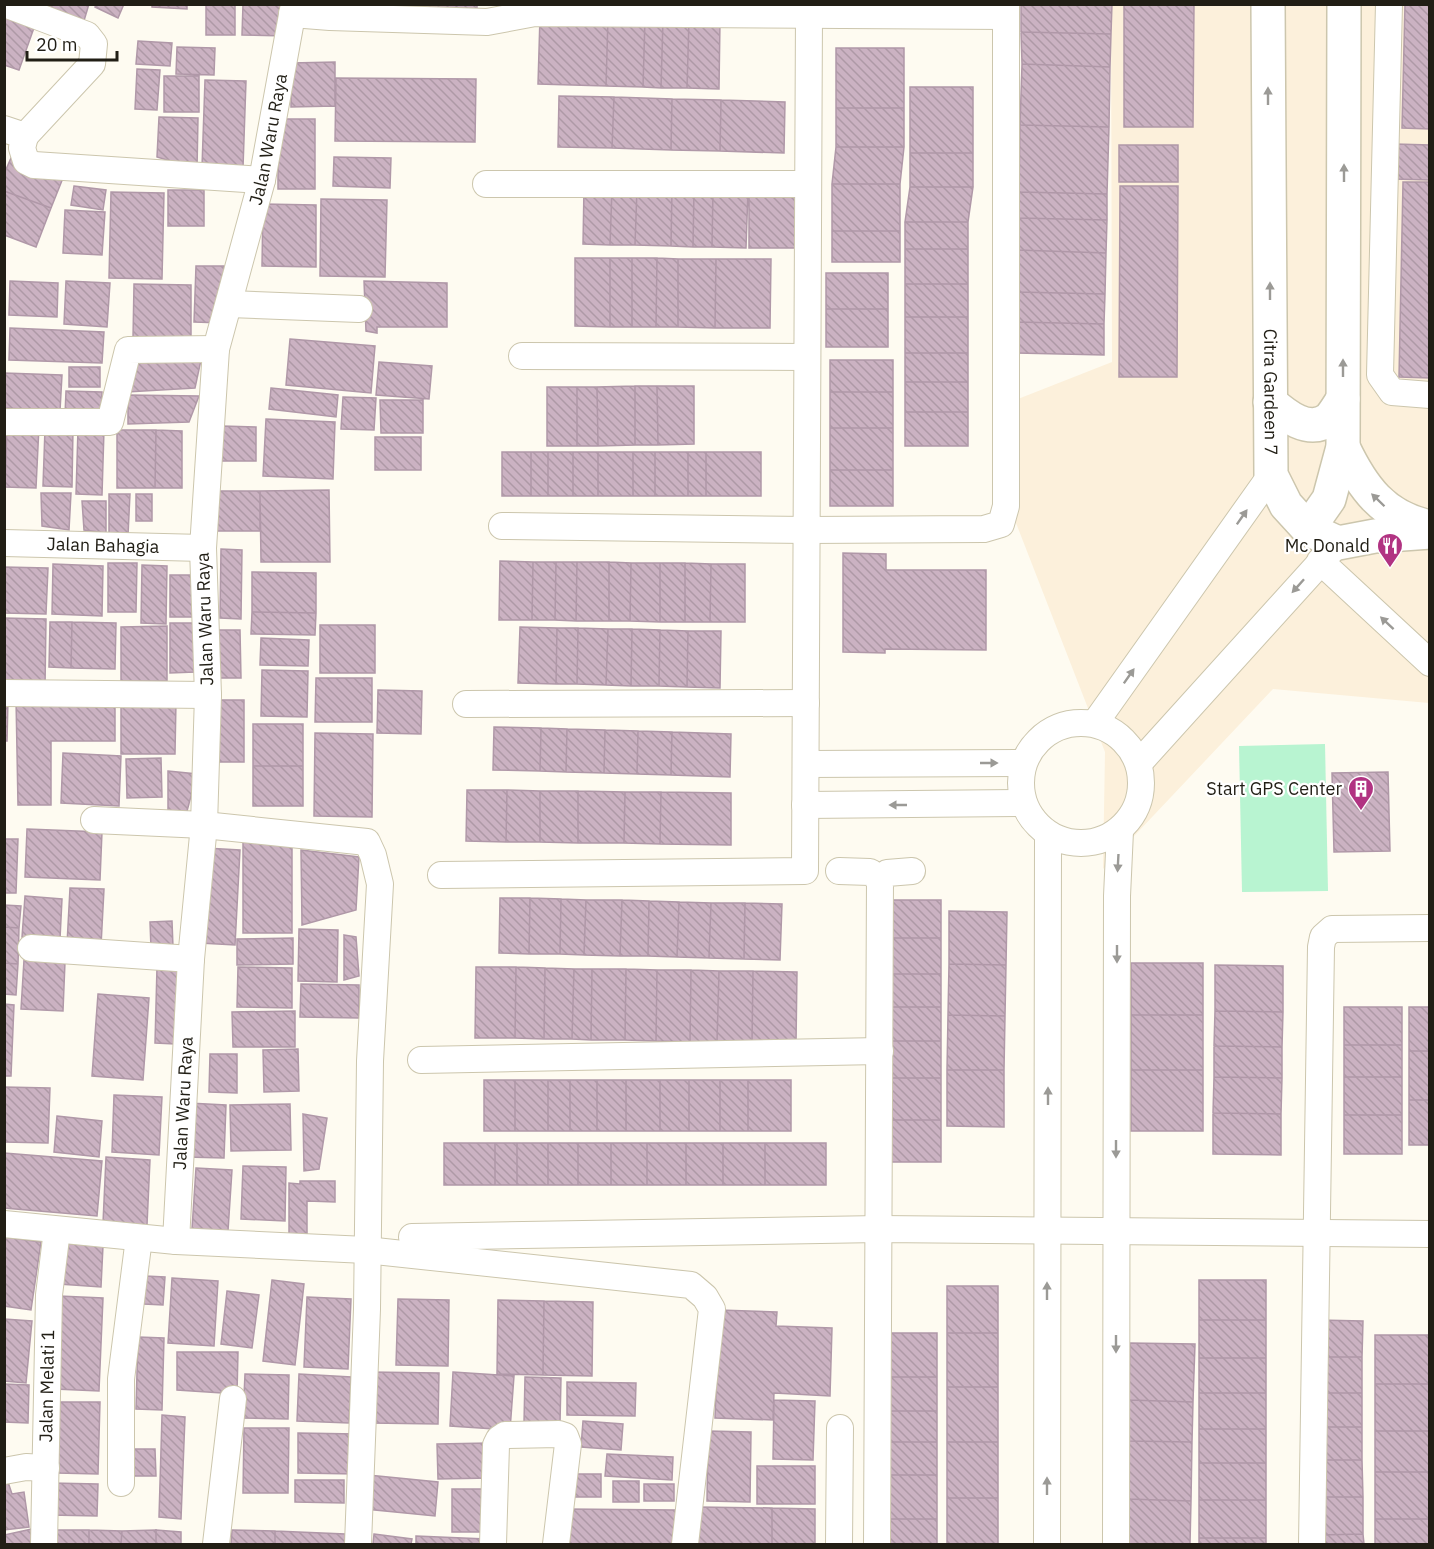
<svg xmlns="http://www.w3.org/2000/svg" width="1434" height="1549" viewBox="0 0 1434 1549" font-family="'IBM Plex Sans',sans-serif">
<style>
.commercial{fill:#fcf0db}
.green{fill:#b8f4d1}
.building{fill:url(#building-back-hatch);stroke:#b098a8;stroke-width:1.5}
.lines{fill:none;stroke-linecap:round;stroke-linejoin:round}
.street-casing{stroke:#ccc6ad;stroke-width:28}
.secondary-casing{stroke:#ccc6ad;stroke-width:36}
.street{stroke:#fff;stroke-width:26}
.secondary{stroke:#fff;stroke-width:33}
.oneway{fill:#9b9a96}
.labels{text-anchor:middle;stroke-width:4.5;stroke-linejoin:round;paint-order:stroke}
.street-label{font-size:18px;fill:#211e15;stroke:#fff}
.poi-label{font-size:18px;fill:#211e15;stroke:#fff;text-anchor:end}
</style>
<defs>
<pattern id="building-back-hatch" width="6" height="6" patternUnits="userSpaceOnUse" patternTransform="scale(1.5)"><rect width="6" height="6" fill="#cbb2c2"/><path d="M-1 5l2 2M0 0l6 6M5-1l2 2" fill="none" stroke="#ae99a6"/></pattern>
</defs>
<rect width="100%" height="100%" fill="#fefbf1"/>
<!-- commercial -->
<path class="commercial" d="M1111 5H1429V703L1273 689 1103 869 1105 752 1009 505 1010 402 1112 362Z"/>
<!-- green -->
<path class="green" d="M1325 744 1328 891 1242 892 1239 746Z"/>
<!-- building -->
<path class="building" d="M46 4H89L83 24 43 13Z
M96 4H124L118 18 95 7Z
M152 4H187V9L152 7Z
M206 4H235V35H206Z
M243 4H285V36L242 35Z
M410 4H477V14L410 12Z
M1021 4H1112L1111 34 1021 32Z
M1124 4H1194L1193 127H1124Z
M1405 4H1430V129L1402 128Z
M4 14 35 25 19 70 4 65Z
M540 17 608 18 606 86 538 84Z
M608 18 645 19 643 87 606 86Z
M645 19 663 20 661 88 643 87Z
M663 20H689L687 88H661Z
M689 20 720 21 719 89 687 88Z
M1021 32 1111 34 1110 67 1022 64Z
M138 41 172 43 170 66 136 64Z
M177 47 215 48 214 75 176 74Z
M836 48H904V108H836Z
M335 62V106L291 107V63Z
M1022 64 1110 67 1109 127 1020 125Z
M137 69 160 70 157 110 135 109Z
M164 76H199V112H164Z
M336 78 476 79 475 142 335 141Z
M205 80 246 81 243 168 202 167Z
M910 87H973V153H910Z
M559 96 614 97 612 148 558 147Z
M614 97 672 99 671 150 612 148Z
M672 99 721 100 720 151 671 150Z
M721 100 785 102 784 153 720 151Z
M836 108H904V147H836Z
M159 117 198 118 197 169 157 157Z
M278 119H315V189H278Z
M1020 125 1109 127 1107 194 1019 192Z
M1395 144 1430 145V180L1394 179Z
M1119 145H1178V182H1119Z
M836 147H904L900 184H832Z
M910 153H973V187H910Z
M334 157 391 158 390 188 333 186Z
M11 158 63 178 51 208 4 191V174Z
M1403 182H1430V378L1399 377Z
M832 184H900V231H832Z
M74 186 106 190 103 210 71 205Z
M1120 186H1178L1177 377H1119Z
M749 187H805V248H749Z
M910 187H973L968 222H905Z
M584 188 612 189 610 245 583 244Z
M612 189H637L635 245H610Z
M637 189H672L671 246 635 245Z
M672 189 694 190 693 247 671 246Z
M168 190H204V226H168Z
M694 190H713L712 247H693Z
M713 190 748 191 746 248 712 247Z
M4 191 51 208 36 247 4 235Z
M111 192 164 193 162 279 109 278Z
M1019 192 1107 194V220L1018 218Z
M321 199 387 200 385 277 320 276Z
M263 204 316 205V267L262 266Z
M65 210 105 212 102 255 63 253Z
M1018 218 1107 220 1106 253 1017 250Z
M905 222H968V249H905Z
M832 231H900V262H832Z
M905 249H968V284H905Z
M1017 250 1106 253 1105 294 1016 292Z
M575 258H610V327L575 326Z
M610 258H632V327H610Z
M632 258H657L656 327H632Z
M657 258 678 259V327H656Z
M678 259H716L715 328 678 327Z
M716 259H771L770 328H715Z
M196 266H224L223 323 194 322Z
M826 273H888V309H826Z
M10 281 58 283 57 317 9 315Z
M66 281 110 283 107 327 64 324Z
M364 281 447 283V327H377V333L366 331Z
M134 284 191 285V338H133Z
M905 284H968V317H905Z
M1016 292 1105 294 1104 324 1016 322Z
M826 309H888V347H826Z
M905 317H968V353H905Z
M1016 322 1104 324V355L1015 353Z
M10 328 104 332 102 363 9 360Z
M290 339 375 346 371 393 286 385Z
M905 353H968V382H905Z
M127 355 201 360 195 388 127 392Z
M830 360H893V392H830Z
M379 362 432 366 429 399 376 395Z
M69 367H100V387H69Z
M4 373 62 375 60 411 4 408Z
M905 382H968V412H905Z
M635 386H657L658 445H635Z
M635 386V445L598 446 597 387Z
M657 386H694V444L658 445Z
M547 387H577V446H547Z
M577 387H597L598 446H577Z
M271 388 338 395 336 417 269 409Z
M66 391 102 392 101 416 65 415Z
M830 392H893V428H830Z
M128 395 199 396 189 422 128 424Z
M343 397 376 398 374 430 341 429Z
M380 400H423V433H381Z
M905 412H968V446H905Z
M266 419 335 422 333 479 263 476Z
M7 425 39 426 36 488 5 487Z
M222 426 256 427V461H222Z
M830 428H893V470H830Z
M45 429H73L72 487 43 486Z
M78 429 104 430 102 495 76 494Z
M117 430H156L155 488H117Z
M156 430 182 431V488H155Z
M375 437H421V470H375Z
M502 452H531V496H502Z
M531 452H548V496H531Z
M548 452H573V496H548Z
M573 452H598V496H573Z
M598 452H633V496H598Z
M633 452H655V496H633Z
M655 452H688V496H655Z
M688 452H706V496H688Z
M706 452H761V496H706Z
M830 470H893V506H830Z
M329 490 330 562H261L260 491Z
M213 491H260V531H214Z
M41 493H71L69 530 42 526Z
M109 494H130L128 535 109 533Z
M136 494H152V521H136Z
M82 501H106V533L84 530Z
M221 549 242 550 241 619 220 618Z
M843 553 886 554V570H986V650L885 649V653L843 652Z
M500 561 533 562 532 620H499Z
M533 562H556L555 620H532Z
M556 562H577L576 621 555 620Z
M577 562H609V621H576Z
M609 562 631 563 630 621H609Z
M108 563H137L136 612H108Z
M631 563H660V622L630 621Z
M660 563H685V622H660Z
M685 563 711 564 710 622H685Z
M53 564 103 566 102 616 52 614Z
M711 564H745V622H710Z
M142 565 167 566 166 624 141 623Z
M4 567 48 568 46 614 4 613Z
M252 572 316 573V613L252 612Z
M170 575H194V617H170Z
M252 612 316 613 315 635 251 634Z
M4 618 46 619 45 688 4 687Z
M50 622H72L71 668 49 667Z
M72 622 116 623 115 669 71 668Z
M170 623H194L195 672 170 673Z
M320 625H375V673H320Z
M167 626V681H121V627Z
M520 627 557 628 556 684 518 683Z
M557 628H578L577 684H556Z
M578 628 608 629 606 685 577 684Z
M608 629H632L631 686 606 685Z
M632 629 660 630 659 686H631Z
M215 630H240L241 678H216Z
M660 630 688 631 687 687 659 686Z
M688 631H721L720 688 687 687Z
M261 638 309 640 308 666 260 665Z
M262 670 308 671 307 717 261 716Z
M316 678H372V722H315Z
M378 690 422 691 421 734 377 733Z
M4 698 8 699 7 741H4Z
M16 699H115V741H51V805H18Z
M215 700H244V762H215Z
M121 701H176L175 754H121Z
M253 724H303V766H253Z
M494 727 541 728 540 771 493 770Z
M541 728 567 729 566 772 540 771Z
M567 729 605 730 604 773 566 772Z
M605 730 638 731 637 774 604 773Z
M638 731 672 732 671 775 637 774Z
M672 732 731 734 730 777 671 775Z
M315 733 373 734 372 817 314 816Z
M63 753 121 756 119 806 61 803Z
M161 758 162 797 127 798 126 759Z
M253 766H303V806H253Z
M168 771 197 774 187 811 168 813Z
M1388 772 1390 851 1334 852 1332 773Z
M467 790H507L506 842 466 841Z
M507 790 540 791V842H506Z
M540 791H578V843L540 842Z
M578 791 625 792 624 843H578Z
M625 792H661L660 844 624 843Z
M661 792 731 793V845L660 844Z
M27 829 102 832 100 880 25 877Z
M4 839H18L16 893H4Z
M243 842H292V933H243Z
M205 848 240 850 235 945 200 943Z
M301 850 359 857 356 910 302 925Z
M70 888 104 889 101 946 67 944Z
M25 896 62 899 60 939 22 937Z
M500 898H530L529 954 499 953Z
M530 898 561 899 560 954H529Z
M561 899 586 900 584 955 560 954Z
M586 900H622L620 956 584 955Z
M622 900 649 901 648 956H620Z
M890 900H941V938H890Z
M649 901 679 902 677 957 648 956Z
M679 902 711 903 709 958 677 957Z
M711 903H745L744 959 709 958Z
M745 903 782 904 780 960 744 959Z
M4 905 21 906 19 928 4 927Z
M949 911 1007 912 1006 965 949 964Z
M172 921 173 947 151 948 150 922Z
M4 927 19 928 18 964 4 963Z
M299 929 338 930 337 982 298 981Z
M344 935 356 937 359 976 344 980Z
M293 938V964L237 965V939Z
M890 938H941V974H890Z
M24 960 65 962 63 1011 21 1009Z
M4 963 18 964 16 995 4 994Z
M1131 963H1203V1015H1131Z
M949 964 1006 965 1005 1016 948 1015Z
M1215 965 1283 966V1012L1215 1011Z
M157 967 179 969 175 1044 155 1043Z
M238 967 292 968V1008L237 1007Z
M476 967H516L515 1038H475Z
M516 967 545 968 544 1039 515 1038Z
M545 968 574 969 572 1039H544Z
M574 969H592L591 1040 572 1039Z
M592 969H626L625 1040H591Z
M626 969 657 970 656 1041 625 1040Z
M657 970H691L690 1042 656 1041Z
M691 970 719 971 717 1042H690Z
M719 971H753L752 1043 717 1042Z
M753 971 797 972 796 1044 752 1043Z
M890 974H941V1007H890Z
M301 984 359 985V1018L300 1017Z
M98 994 149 998 143 1080 92 1076Z
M4 1004 14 1005 11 1076H4Z
M890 1007H941V1041H890Z
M1344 1007H1402V1045H1344Z
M1409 1007H1430V1051H1409Z
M295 1011V1047H233L232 1012Z
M1215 1011 1283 1012 1282 1047 1214 1046Z
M948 1015 1005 1016 1004 1070H947Z
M1131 1015H1203V1070H1131Z
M890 1041H941V1078H890Z
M1344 1045H1402V1077H1344Z
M1214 1046 1282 1047V1078L1214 1077Z
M298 1049 299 1091 264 1092 263 1050Z
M1409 1051H1430V1100H1409Z
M210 1054H237V1093L209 1092Z
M947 1070H1004V1127L947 1126Z
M1131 1070H1203V1131H1131Z
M1214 1077 1282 1078 1281 1114 1213 1113Z
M1344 1077H1402V1115H1344Z
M890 1078H941V1120H890Z
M484 1080H515V1131H484Z
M515 1080H548V1131H515Z
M548 1080H570V1131H548Z
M570 1080H597V1131H570Z
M597 1080H626V1131H597Z
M626 1080H660V1131H626Z
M660 1080H689V1131H660Z
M689 1080H720V1131H689Z
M720 1080H748V1131H720Z
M748 1080H791V1131H748Z
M4 1087 50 1088 48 1143 4 1142Z
M114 1095 162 1097 159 1155 112 1152Z
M1409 1100H1430V1145H1409Z
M188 1103 226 1105 224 1158 186 1157Z
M290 1104 291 1150 231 1151 230 1105Z
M1213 1113 1281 1114V1155L1213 1154Z
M303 1114 327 1118 319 1169 304 1171Z
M1344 1115H1402V1154H1344Z
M57 1116 102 1121 99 1157 54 1152Z
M890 1120H941V1162H890Z
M444 1143H495V1185H444Z
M495 1143H517V1185H495Z
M517 1143H548V1185H517Z
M548 1143H578V1185H548Z
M578 1143H611V1185H578Z
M611 1143H647V1185H611Z
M647 1143H686V1185H647Z
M686 1143H723V1185H686Z
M723 1143H765V1185H723Z
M765 1143H826V1185H765Z
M4 1153 102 1161 97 1216 4 1208Z
M106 1157 150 1160 147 1225 103 1223Z
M243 1166 286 1167 285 1221 241 1219Z
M196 1168 232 1170 228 1231 192 1229Z
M300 1181H335V1202L307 1201V1238H289V1183L300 1184Z
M4 1237 41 1242 31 1310 4 1306Z
M62 1243 103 1246 101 1287 59 1284Z
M145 1276 165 1277 163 1305 144 1304Z
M172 1278 218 1281 214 1346 168 1343Z
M272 1280 304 1284 295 1365 263 1361Z
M1199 1280H1266V1320H1199Z
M947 1286H998V1333H947Z
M227 1291 259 1295 252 1348 221 1344Z
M59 1296 103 1298 99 1391 55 1389Z
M307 1297 351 1299 348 1369 304 1367Z
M398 1299 449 1300 448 1366 396 1365Z
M498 1300 544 1301 543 1375 497 1374Z
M544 1301 593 1302 592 1376 543 1375Z
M719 1310 777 1312 776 1326 832 1328 830 1396 774 1393 773 1420 715 1418Z
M4 1319 32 1321 26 1383 4 1381Z
M1199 1320H1266V1358H1199Z
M1318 1320 1363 1321 1362 1357H1317Z
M888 1333H937V1377H888Z
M947 1333H998V1387H947Z
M1375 1335H1429V1384H1375Z
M138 1337 164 1338 162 1410 136 1409Z
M1130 1343 1195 1344 1193 1402 1129 1400Z
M177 1352H238L237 1394 177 1390Z
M1317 1357H1362V1393H1318Z
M1199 1358H1266V1393H1199Z
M370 1372 439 1373 438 1424 370 1423Z
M453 1372 514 1376 510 1430 450 1426Z
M245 1374 289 1375 288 1419 243 1418Z
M299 1374 351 1377 349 1423 297 1421Z
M525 1377 561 1378 560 1423H524Z
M888 1377H937V1411H888Z
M567 1382 636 1383 635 1416 567 1415Z
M4 1384 29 1385 28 1423 4 1422Z
M1375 1384H1429V1431H1375Z
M947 1387H998V1442H947Z
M1199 1393H1266V1429H1199Z
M1318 1393H1362V1427H1318Z
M774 1400 815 1401 813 1460 773 1459Z
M1129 1400 1193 1402 1192 1442 1128 1441Z
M59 1402H100L98 1474 57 1473Z
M888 1411H937V1442H888Z
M162 1415 185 1417 181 1519 159 1517Z
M583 1421 623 1424 621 1450 581 1447Z
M1318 1427H1362V1460H1319Z
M244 1428H289L288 1493H243Z
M1199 1429H1266V1463H1199Z
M708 1431 751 1432 750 1502 707 1501Z
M1375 1431H1429V1472H1375Z
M298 1433 357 1434 356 1474 298 1473Z
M1128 1441 1192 1442 1191 1501 1127 1499Z
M888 1442H937V1475H888Z
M947 1442H998V1498H947Z
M489 1443 490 1478 438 1479 437 1444Z
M131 1449H155L156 1476H131Z
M607 1454 673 1457 672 1480 605 1476Z
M1319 1460H1362L1363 1497H1319Z
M1199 1463H1266V1500H1199Z
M757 1466H815V1504H757Z
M1375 1472H1429V1519H1375Z
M573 1474H601V1497H573Z
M368 1475 438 1482 435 1516 365 1509Z
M888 1475H937V1519H888Z
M4 1479H7L12 1494 24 1492 29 1527 4 1530Z
M295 1480H344V1503L295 1502Z
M613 1481H639V1502H613Z
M51 1483 98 1484 97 1516 50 1515Z
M644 1484H674V1501H644Z
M452 1489H488V1532H452Z
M1319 1497H1363V1534L1319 1535Z
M947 1498H998V1544H947Z
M1127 1499 1191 1501 1190 1544H1126Z
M1199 1500H1266V1538H1199Z
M699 1507 772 1508V1544H698Z
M772 1508 815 1509V1544H772Z
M567 1509 676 1510 675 1544H567Z
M888 1519H937V1544H888Z
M1375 1519H1429V1544H1375Z
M32 1529 35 1544H4V1535Z
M55 1530H89V1544H55Z
M89 1530 122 1531 121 1544H89Z
M156 1530 181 1532V1544H156Z
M156 1530V1544H121L122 1531Z
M232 1530 275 1531V1544H231Z
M275 1531 345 1534V1544H275Z
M374 1534 412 1539 411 1544H373Z
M1363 1534 1364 1544H1319V1535Z
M416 1536 486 1539V1544H416Z
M1199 1538H1266V1544H1199Z"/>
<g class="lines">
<defs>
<g id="street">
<path d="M5 4 87 35 94 44 92 64 25 136"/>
<path d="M1389 4 1380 375 1392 392 1430 395"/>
<path d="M292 14 330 17 487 22 535 13 1006 16"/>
<path d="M4 129 25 136 22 148 26 161 34 165 262 180"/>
<path d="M486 184H808"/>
<path d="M229 304 359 309"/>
<path d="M522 356 807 357"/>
<path d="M4 422H110L128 350 216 349"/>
<path d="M502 526 807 530 984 529 1001 524 1006 506V4"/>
<path id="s1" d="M4 543 203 548"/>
<path d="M1320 561 1430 663"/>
<path d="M4 693 208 695"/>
<path d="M466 704 806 703"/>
<circle cx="1081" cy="783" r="60"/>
<path d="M1095 723 1271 475"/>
<path d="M1139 763 1338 543"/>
<path d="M806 764 1023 763"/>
<path d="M805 805 1023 803"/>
<path d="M94 820 204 825 367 842 373 855 380 884 370 1061 367 1309 358 1544"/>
<path d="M839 871 870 872 880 879"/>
<path d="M441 875 805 871 809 14"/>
<path d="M31 948 191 959"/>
<path d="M421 1060 880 1051"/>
<path d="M4 1224 176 1241 366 1250 691 1285 705 1297 712 1309 685 1544"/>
<path d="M412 1237 879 1229 1430 1234"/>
<path id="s2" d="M176 1241 191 959 204 825 208 695 203 548 216 349 262 180 294 4"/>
<path d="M4 1471 26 1467 46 1468"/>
<path d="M121 1483V1379L139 1238"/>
<path id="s3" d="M44 1544 49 1295 57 1230"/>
<path d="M216 1544 233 1399"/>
<path d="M493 1544 496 1445 499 1439 505 1435 559 1434 565 1436 568 1444 556 1544"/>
<path d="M839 1544 840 1428"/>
<path d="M877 1544 880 879 887 873 912 871"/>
<path d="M1047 1544 1048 835"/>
<path d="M1116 1544 1117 896 1120 831"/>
<path d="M1312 1544 1321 947 1323 937 1332 929 1430 928"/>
</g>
<g id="secondary">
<path id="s4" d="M1268 4 1271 475 1286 505 1308 529 1338 543 1375 536 1430 532"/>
<path d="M1270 402C1285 415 1309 435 1329 419 1334 414 1339 405 1343 399"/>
<path d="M1343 447C1362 487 1383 517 1430 527"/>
<path d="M1308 529 1329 499 1343 447 1344 4"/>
</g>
</defs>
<!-- street casing -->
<use href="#street" class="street-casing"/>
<!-- secondary casing -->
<use href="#secondary" class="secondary-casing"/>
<!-- street -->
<use href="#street" class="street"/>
<!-- secondary -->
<use href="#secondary" class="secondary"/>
</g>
<!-- one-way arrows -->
<defs><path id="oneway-solid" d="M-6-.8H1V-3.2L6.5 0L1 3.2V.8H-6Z" transform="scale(1.5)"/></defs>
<g class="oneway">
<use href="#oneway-solid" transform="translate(1268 96) rotate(-90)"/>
<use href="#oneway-solid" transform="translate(1344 173) rotate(-90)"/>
<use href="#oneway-solid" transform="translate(1270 291) rotate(-90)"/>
<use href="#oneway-solid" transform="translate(1343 368) rotate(-90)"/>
<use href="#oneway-solid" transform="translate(1378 500) rotate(-136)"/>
<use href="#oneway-solid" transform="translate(1242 517) rotate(-55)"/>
<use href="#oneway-solid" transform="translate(1298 586) rotate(132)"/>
<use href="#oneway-solid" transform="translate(1387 623) rotate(-137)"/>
<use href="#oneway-solid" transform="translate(1129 676) rotate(-55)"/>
<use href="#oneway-solid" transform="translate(989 763)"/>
<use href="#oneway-solid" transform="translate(898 805) rotate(180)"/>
<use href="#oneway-solid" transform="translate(1118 863) rotate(93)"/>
<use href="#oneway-solid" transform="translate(1117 954) rotate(90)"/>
<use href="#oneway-solid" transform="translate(1048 1096) rotate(-90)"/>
<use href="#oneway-solid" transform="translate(1116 1149) rotate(90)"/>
<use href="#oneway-solid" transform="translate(1047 1291) rotate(-90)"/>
<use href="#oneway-solid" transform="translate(1116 1344) rotate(90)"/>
<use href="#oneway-solid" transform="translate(1047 1486) rotate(-90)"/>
</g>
<!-- icons -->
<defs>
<symbol id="restaurant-pin" viewBox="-11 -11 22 30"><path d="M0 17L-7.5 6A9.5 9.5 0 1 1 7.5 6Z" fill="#b13382" stroke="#fff"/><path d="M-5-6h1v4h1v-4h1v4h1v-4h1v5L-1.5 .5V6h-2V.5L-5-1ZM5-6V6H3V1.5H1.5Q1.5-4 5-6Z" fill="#fff"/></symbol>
<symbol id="building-pin" viewBox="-11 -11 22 30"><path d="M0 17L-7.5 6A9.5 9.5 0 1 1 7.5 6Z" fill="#b13382" stroke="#fff"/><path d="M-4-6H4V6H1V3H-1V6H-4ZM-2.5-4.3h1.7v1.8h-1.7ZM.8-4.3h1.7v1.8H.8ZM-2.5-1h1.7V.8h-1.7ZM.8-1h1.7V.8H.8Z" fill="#fff"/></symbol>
</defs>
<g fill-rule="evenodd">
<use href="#restaurant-pin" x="1375" y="531" width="30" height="40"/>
<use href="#building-pin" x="1346" y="774" width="30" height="40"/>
</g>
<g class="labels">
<!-- street labels -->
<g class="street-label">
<text dy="6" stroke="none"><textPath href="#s2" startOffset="1110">Jalan Waru Raya</textPath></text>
<text dy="6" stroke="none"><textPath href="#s4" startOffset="388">Citra Gardeen 7</textPath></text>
<text dy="6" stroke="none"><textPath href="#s1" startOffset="99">Jalan Bahagia</textPath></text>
<text transform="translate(205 619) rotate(-92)" y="6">Jalan Waru Raya</text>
<text dy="6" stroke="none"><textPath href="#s2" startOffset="138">Jalan Waru Raya</textPath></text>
<text dy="6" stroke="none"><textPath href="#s3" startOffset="158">Jalan Melati 1</textPath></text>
</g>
<!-- poi labels -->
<g class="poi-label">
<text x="1370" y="552">Mc Donald</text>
<text x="1342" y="795">Start GPS Center</text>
</g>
</g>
<!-- border -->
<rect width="1434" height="1549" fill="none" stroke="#211e15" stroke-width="12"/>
<!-- scale -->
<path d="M27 51v9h90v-9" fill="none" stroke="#211e15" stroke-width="3"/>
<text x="36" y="51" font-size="18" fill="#211e15" stroke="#ffffff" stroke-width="4.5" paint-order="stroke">20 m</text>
</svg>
